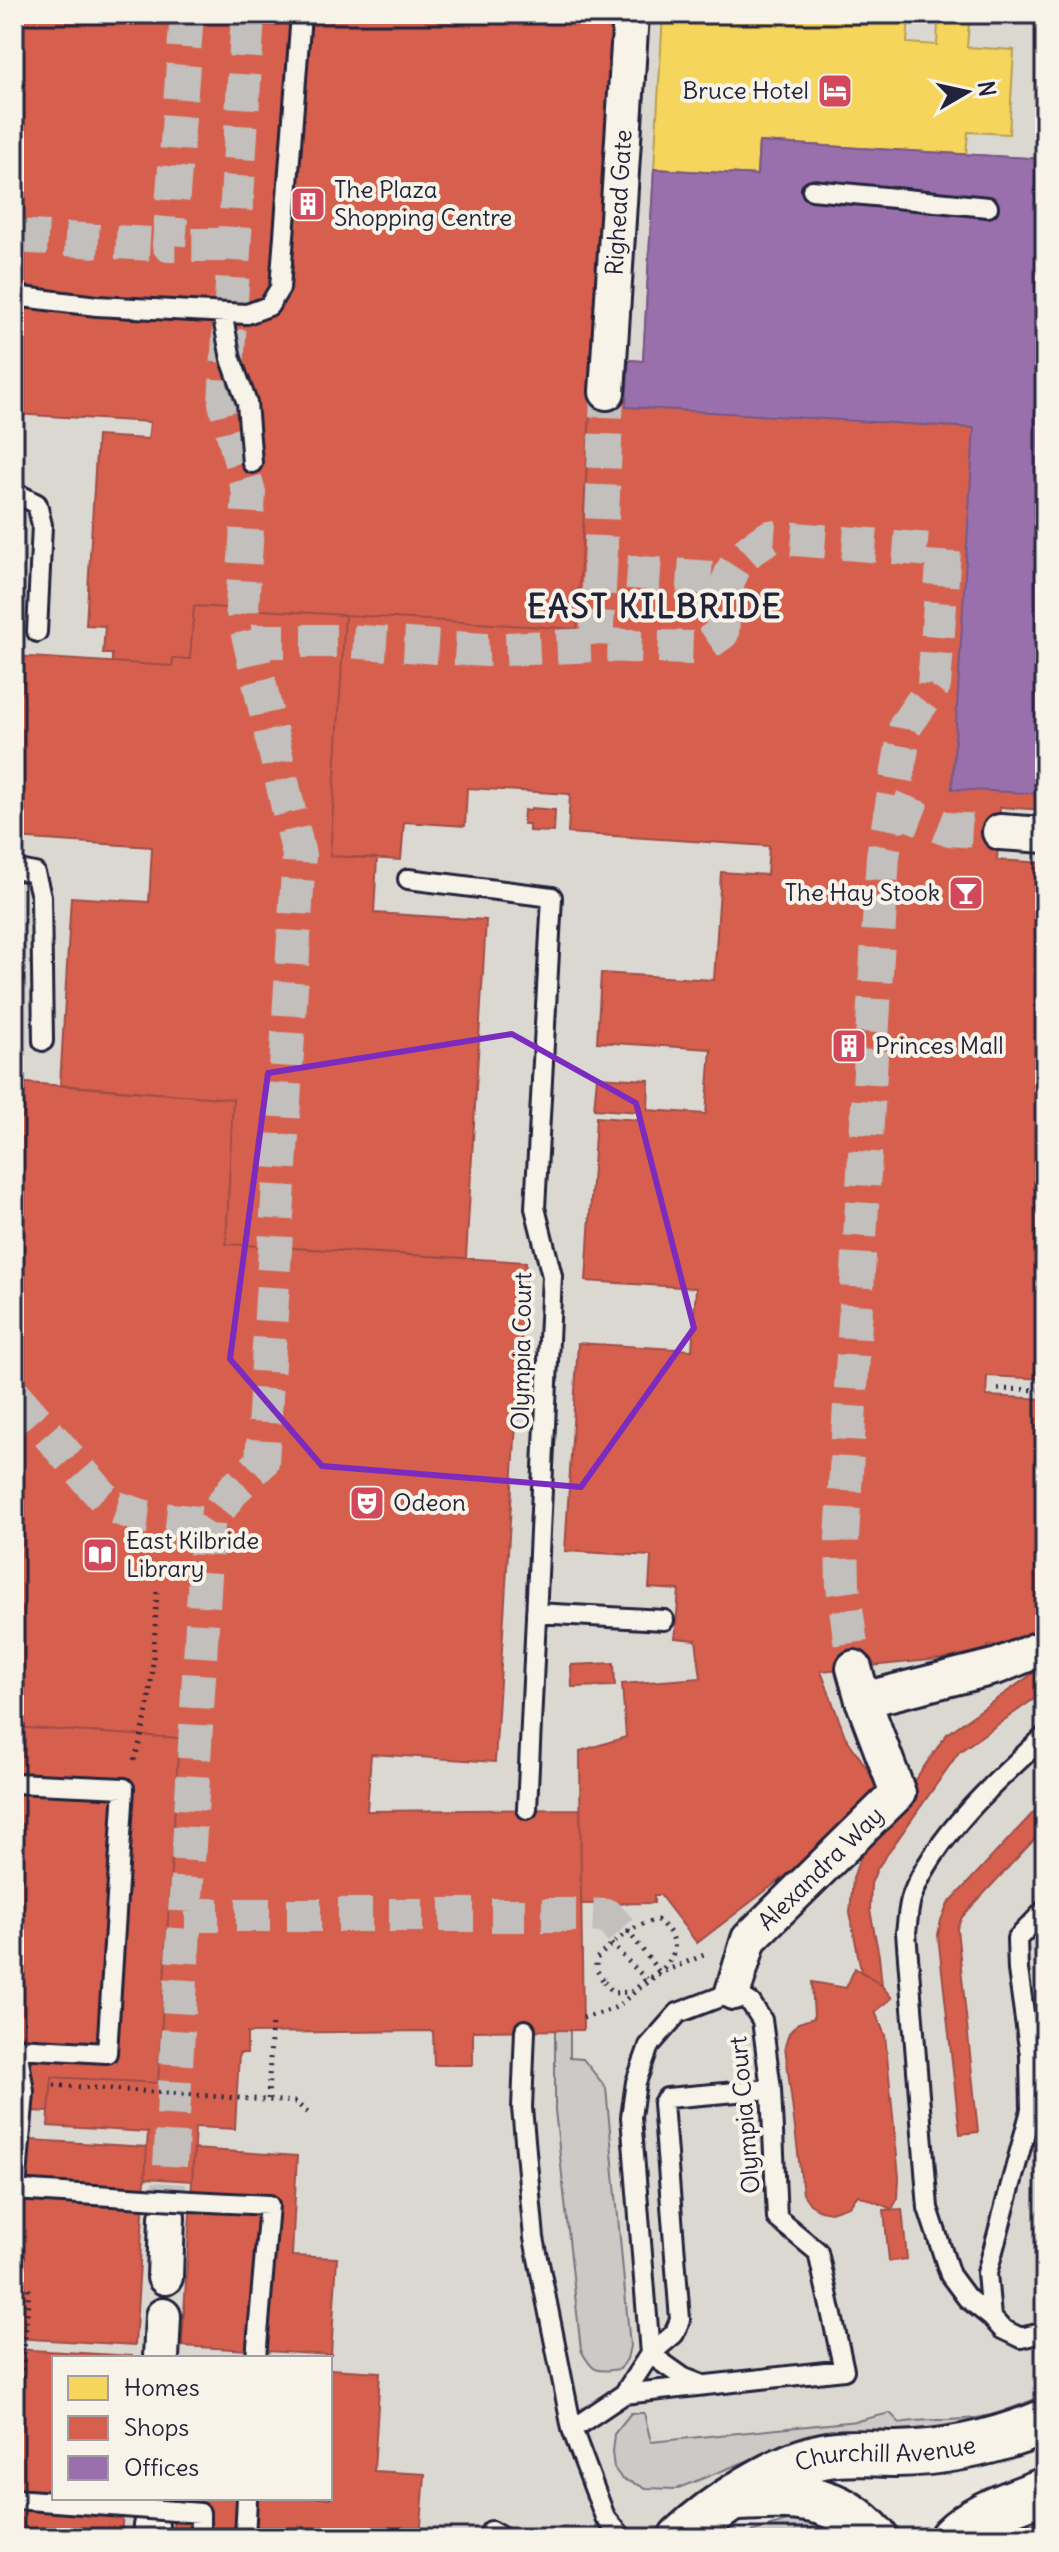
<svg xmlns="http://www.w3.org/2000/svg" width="1059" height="2552" viewBox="0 0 1059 2552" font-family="Delius,sans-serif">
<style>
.built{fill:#dbd8d2;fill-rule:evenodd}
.green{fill:#cdc9c6;stroke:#787680;stroke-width:2}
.homes{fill:#f6d55c;stroke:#b69f52;stroke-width:2}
.shops{fill:#d6604d;stroke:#a04d48;stroke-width:2}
.offices{fill:#9970ab;stroke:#755989;stroke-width:2}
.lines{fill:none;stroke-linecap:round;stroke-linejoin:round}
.street-tunnel{stroke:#c2bfbd;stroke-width:34;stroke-dasharray:34 17;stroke-linecap:butt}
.lane-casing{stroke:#22223b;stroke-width:24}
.street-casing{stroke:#22223b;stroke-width:40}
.secondary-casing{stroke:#22223b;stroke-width:50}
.path{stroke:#22223b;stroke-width:5;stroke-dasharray:2 6;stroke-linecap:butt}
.lane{stroke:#f7f3e8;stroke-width:18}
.street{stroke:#f7f3e8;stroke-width:34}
.secondary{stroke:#f7f3e8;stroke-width:44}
.lane-bridge-casing{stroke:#22223b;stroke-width:24;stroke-linecap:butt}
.path-bridge{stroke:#22223b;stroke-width:5;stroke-dasharray:2 6;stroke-linecap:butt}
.lane-bridge{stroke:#f7f3e8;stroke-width:18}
.marked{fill:none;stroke:#7b2cbf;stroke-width:6;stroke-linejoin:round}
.labels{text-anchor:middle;stroke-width:8;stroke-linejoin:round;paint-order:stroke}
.poi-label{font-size:24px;fill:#22223b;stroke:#f7f3e8;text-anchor:start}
.street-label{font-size:24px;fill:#22223b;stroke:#f7f3e8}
.district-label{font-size:32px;font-weight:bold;letter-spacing:2px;fill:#22223b;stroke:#f7f3e8}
</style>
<rect width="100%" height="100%" fill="#eae6de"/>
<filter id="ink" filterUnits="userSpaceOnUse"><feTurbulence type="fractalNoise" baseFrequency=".0125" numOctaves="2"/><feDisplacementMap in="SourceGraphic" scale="16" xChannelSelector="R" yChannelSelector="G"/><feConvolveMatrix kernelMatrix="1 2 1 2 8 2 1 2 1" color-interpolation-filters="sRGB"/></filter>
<g filter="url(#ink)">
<!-- built -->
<path class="built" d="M14 14H1045V2422L858 2454 681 2538H14ZM54 2358H330V2498H54Z"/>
<!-- green -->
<path class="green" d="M555 2030H570V2058L583 2059 606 2088 630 2346 627 2359 620 2369C596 2372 593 2373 581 2350L555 2110Z
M1045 2395V2407L973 2430 825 2435 767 2453 676 2489 646 2488 622 2479 614 2468 612 2452 614 2434 631 2413H644L651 2442 857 2421 890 2413 900 2423C922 2419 942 2421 964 2419 992 2418 1019 2405 1045 2395Z
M1045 2518V2538H998Z
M794 2519 836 2528 848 2538H745L754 2531Z"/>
<!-- homes -->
<path class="homes" d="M663 14H909L907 43 937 45 938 21 969 23 967 47 1014 50 1009 134 968 132 966 155 759 142 757 175 654 169Z"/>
<!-- shops -->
<path class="shops" d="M14 14H614L577 629 194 606 190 659 173 658 172 666 112 662V654H103L105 626 86 625 97 436 148 439 150 422 14 414Z
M759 142 1045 159V810L1000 807 997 860 1045 863V972H1040L1037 1032 1045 1033V1113H1041L1039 1144H1045V1379L987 1376 986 1396 1045 1399V1640L988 1646 989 1654 821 1671 845 1736 873 1777 891 1795 697 1943 660 1895H654V1903L581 1904 580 1751 626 1737 622 1684 701 1678 696 1640 675 1638 679 1590 649 1588 651 1556 565 1551 578 1343 692 1350 696 1288 586 1281 596 1117 641 1120 642 1112 594 1109 597 1077 649 1080 648 1110 706 1114 711 1049 597 1042 601 973 714 980 721 872 767 875 769 846 568 833 570 794 467 788 465 826 404 822 401 860 330 856 345 615 577 629 591 393 626 395 629 360 643 361 654 169 757 175Z
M194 606 345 615 330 856 377 858 374 913 486 920 466 1258 226 1244 233 1099 60 1085 71 897 149 902 152 847 14 838V656L172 666 173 658 190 659Z
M531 808 555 810 554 832 529 831V824H523L524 810 530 811Z
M14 1082 233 1099 226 1244 526 1262 495 1762 371 1754 367 1811 580 1809 583 2030 473 2031V2065H434L433 2031 247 2033V2053H239L235 2129 195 2127 192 2181 145 2178 148 2132 48 2126 49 2112 14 2110Z
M614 1663 615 1686 572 1687 571 1665Z
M1045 1665V1691L959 1752 877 1869 871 1884 870 1910 879 1956 882 1986 861 1971 850 1913 853 1878 860 1858 947 1734Z
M14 1727 179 1738 158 2083 52 2077 49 2112 14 2110Z
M1045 1800V1828L962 1917 957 1928 978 2132 960 2134 938 1935 941 1920 948 1904Z
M855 1968 882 1986 892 1998 875 2012 885 2035 899 2177 898 2198 892 2209 858 2195 849 2206 831 2212 820 2210 810 2204 803 2194 785 2046 789 2033 798 2023 814 2018 812 1982 846 1988Z
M14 2139 147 2147 135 2345 14 2338Z
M194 2149 297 2156 292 2256 337 2258 331 2355 182 2346Z
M902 2209 907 2259 889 2261 884 2210Z
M14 2349 132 2356V2358H54V2498H124L121 2538H14Z
M330 2369 380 2372 374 2471 425 2474 420 2538H172L175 2498H330Z"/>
<!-- offices -->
<path class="offices" d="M759 142 1045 159V794L952 789 974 428 626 407 629 360 643 361 654 169 757 175Z"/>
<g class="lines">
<!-- street-tunnel -->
<path class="street-tunnel" d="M187 14 169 245H234
M14 236 169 245
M600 570 607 392
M251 641H345L486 650 596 645 693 648 708 643 722 633C726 583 723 564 770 537L944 551 934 685 906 725 883 856 842 1538 843 1585 854 1668
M596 645 600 570 726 579
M891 807 947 829 1000 832
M14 1395 111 1506 145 1517 208 1524
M185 1915H585L607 1916 624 1934
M167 2217 208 1524 234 1489 262 1462 299 855 242 608 249 493 225 403 248 14"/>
<defs>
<path id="lane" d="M812 190 988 207
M14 296 97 306 247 314 269 306 280 288 301 14
M222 313 231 359 247 403 252 463
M14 492 37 504 42 525 37 632
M14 869 35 873 41 896 43 1041
M408 879 552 897 535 1208 552 1276 527 1809
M536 1613 664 1620
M1045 1736C999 1778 934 1837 912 1896 908 1907 908 1920 906 1932L928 2208 950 2275 967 2298 991 2317 1002 2329 1021 2338 1045 2332
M14 1783 124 1788 107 2053 17 2048 24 2092 16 2190
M733 1992 751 2003 762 2020 771 2089 777 2218 818 2252 844 2370 624 2394 650 2354 631 2117 636 2082 649 2046 678 2013Z
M525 2030 522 2108 534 2238 572 2429 605 2517 623 2538
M14 2190 144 2198
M191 2201 269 2205 256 2358
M991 2317 987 2273 1031 2110 1030 2055 1018 1970 1017 1939 1045 1910
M650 2354 674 2334 680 2320 663 2103 667 2098 771 2089
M650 2354 684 2378 702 2385
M572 2429 624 2394
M14 2499 123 2507
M174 2511 200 2513V2538
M491 2531 503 2538
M245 2538 247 2498"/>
<g id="street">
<path id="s1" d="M607 392 631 14"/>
<path d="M1000 832 1045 835"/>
<path d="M863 1700 998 1666 1037 1650 1045 1649"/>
<path id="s2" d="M733 1992 749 1939 898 1793 863 1700 854 1668"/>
<path d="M165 2277 167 2217"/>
<path d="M161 2358 163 2316"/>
<path d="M150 2538 151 2526"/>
</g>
<g id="secondary">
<path d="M739 2498C793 2495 837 2493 875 2538"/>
<path id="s3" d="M681 2538C714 2507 778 2465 823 2456 846 2451 873 2454 896 2454 949 2453 997 2442 1045 2422"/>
<path d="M952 2538C978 2512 1012 2504 1045 2490"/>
</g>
</defs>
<!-- lane casing -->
<use href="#lane" class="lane-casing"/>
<!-- street casing -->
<use href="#street" class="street-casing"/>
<!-- secondary casing -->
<use href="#secondary" class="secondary-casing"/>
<!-- path -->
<path class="path" d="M998 1389 1045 1390
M134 1760C153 1710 154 1644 157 1591
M628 1931 660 1973
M611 1944 646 1979
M604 1982 614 1993 631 1992 646 1979 704 1955
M54 2085 295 2102 308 2113
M268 2099 272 2020
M20 2402 29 2287"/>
<!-- lane -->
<use href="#lane" class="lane"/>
<!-- street -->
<use href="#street" class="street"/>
<!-- secondary -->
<use href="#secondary" class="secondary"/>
<defs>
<path id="lane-bridge" d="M144 2198 191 2201
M123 2507 174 2511"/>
</defs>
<!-- lane-bridge casing -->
<use href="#lane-bridge" class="lane-bridge-casing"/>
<!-- path-bridge -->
<path class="path-bridge" d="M583 2018C593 2015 605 2012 614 2008 623 2003 631 1994 640 1988 666 1968 693 1947 657 1920 631 1925 614 1942 596 1959V1969L604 1982"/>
<!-- lane-bridge -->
<use href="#lane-bridge" class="lane-bridge"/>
</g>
</g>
<!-- marked area -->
<path class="marked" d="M512 1034 636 1103 694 1328 581 1487 322 1466 230 1359 268 1073Z"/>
<!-- icons -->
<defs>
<symbol id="hotel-square" viewBox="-11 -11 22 22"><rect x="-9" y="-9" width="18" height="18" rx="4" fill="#d1495b" stroke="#f7f3e8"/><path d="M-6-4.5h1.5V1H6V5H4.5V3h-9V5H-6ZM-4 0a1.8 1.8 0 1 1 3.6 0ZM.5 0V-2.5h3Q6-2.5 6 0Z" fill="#fff"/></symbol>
<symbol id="building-square" viewBox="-11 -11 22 22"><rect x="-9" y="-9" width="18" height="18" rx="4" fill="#d1495b" stroke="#f7f3e8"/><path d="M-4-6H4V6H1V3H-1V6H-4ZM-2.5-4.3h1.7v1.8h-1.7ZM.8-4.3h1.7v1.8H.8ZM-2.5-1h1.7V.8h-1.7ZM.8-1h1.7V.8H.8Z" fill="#fff"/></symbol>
<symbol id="bar-square" viewBox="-11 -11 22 22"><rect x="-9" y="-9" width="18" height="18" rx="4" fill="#d1495b" stroke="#f7f3e8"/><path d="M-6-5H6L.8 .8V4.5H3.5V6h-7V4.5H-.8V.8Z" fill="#fff"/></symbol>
<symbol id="theatre-square" viewBox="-11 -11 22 22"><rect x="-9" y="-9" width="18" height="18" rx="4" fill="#d1495b" stroke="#f7f3e8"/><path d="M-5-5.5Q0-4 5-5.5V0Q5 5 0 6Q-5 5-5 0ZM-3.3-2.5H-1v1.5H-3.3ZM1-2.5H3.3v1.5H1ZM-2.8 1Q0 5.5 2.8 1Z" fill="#fff"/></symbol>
<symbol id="library-square" viewBox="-11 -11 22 22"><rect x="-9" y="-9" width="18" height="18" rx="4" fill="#d1495b" stroke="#f7f3e8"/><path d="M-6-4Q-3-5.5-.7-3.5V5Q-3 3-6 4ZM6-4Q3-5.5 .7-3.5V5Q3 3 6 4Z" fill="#fff"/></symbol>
</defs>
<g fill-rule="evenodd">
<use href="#hotel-square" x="815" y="71" width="40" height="40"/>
<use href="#building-square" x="288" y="184" width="40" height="40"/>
<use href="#bar-square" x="946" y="873" width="40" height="40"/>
<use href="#building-square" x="829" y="1026" width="40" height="40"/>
<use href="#theatre-square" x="347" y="1483" width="40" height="40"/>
<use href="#library-square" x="80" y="1535" width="40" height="40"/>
</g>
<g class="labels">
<!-- poi labels -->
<g class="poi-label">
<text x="809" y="99" text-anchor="end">Bruce Hotel</text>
<text x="334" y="198">The Plaza<tspan x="334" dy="28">Shopping Centre</tspan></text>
<text x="940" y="901" text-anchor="end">The Hay Stook</text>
<text x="875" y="1054">Princes Mall</text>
<text x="393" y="1511">Odeon</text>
<text x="126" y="1549">East Kilbride<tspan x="126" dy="28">Library</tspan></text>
</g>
<!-- street labels -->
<g class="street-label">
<text dy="8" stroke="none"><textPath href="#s1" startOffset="190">Righead Gate</textPath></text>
<text transform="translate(522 1351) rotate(-89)" y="8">Olympia Court</text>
<text dy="8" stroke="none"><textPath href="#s2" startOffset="156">Alexandra Way</textPath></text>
<text transform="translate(745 2115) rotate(-95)" y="8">Olympia Court</text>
<text dy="8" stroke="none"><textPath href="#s3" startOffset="228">Churchill Avenue</textPath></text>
</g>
<!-- district labels -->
<g class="district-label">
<text x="655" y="618">EAST KILBRIDE</text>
</g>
</g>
<!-- margin -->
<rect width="1059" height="2552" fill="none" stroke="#f7f3e8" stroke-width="48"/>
<rect x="24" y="24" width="1011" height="2504" fill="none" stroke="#22223b" stroke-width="3" filter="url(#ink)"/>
<!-- legend -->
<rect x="52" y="2356" width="280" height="144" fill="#f7f3e8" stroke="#a29fa3" stroke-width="2"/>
<rect x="68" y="2376" width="40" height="24" fill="#f6d55c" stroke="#a29fa3" stroke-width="2"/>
<text x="124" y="2396" font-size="24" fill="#22223b">Homes</text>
<rect x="68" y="2416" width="40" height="24" fill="#d6604d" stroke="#a29fa3" stroke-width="2"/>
<text x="124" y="2436" font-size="24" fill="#22223b">Shops</text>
<rect x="68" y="2456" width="40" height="24" fill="#9970ab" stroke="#a29fa3" stroke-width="2"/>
<text x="124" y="2476" font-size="24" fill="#22223b">Offices</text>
<!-- north arrow -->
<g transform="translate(967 92) rotate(81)" stroke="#f7f3e8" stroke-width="6" paint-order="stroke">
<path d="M0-6L14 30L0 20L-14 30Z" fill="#22223b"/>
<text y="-12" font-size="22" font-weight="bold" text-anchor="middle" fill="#22223b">N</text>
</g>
</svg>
